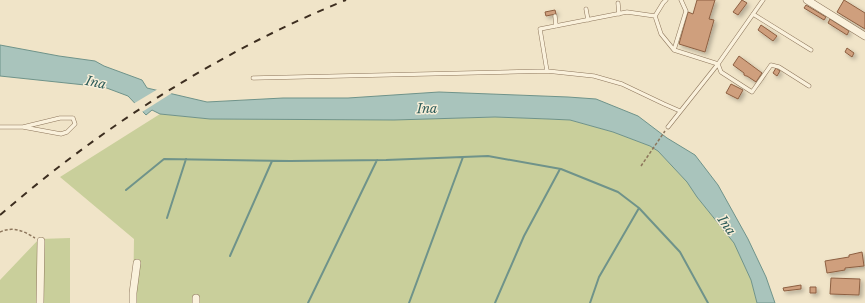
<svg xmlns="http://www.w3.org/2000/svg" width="865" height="303" viewBox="0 0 865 303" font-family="'Libre Baskerville',serif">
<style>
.green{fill:#c9cf9b}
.water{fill:#a9c4bc;stroke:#6f938a}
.pier{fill:#f0e4c8}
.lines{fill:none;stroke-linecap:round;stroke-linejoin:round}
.stream{stroke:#6f938a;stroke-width:2}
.building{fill:#cf9f7d;stroke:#8d5f41;filter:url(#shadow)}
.lane-casing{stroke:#8d765c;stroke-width:4.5}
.street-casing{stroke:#8d765c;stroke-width:8}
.path{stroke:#8d765c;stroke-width:1.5;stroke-dasharray:3 2;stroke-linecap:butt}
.lane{stroke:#faf1dc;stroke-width:3.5}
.street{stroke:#faf1dc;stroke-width:7}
.rail{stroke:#3d2e20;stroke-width:2;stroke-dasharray:7 7;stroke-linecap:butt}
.labels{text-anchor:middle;stroke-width:3;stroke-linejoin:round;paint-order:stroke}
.water-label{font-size:13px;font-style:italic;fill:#2f5d5a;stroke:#f7eed8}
</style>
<defs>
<filter id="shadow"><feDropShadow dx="2.5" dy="2.5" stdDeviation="2" flood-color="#0004"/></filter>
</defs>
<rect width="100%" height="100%" fill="#f0e4c8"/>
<!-- green -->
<path class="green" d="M160 114 210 119 394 120 497 117 548 119 570 120 613 132 650 146 658 151 687 182 697 197 734 243 751 280 757 303H133L134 239 60 177Z
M70 238V303H0V280L39 239Z"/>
<!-- water -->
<path class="water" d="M0 45 59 56 95 61 104 66 142 80 147 88 207 102 283 98H348L439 92 568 97 596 99 638 116 667 138 695 155 718 185 748 239 766 277 775 303H757L751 280 734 243 697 197 687 182 658 151 650 146 613 132 570 120 548 119 495 117 394 120 210 119 160 114 152 110 146 115 128 96 104 87 0 76Z"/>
<!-- pier -->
<path class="pier" d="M158 89 172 93 142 112 133 104Z"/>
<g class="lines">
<!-- stream -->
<path class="stream" d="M126 190 164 159 290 161 386 160 488 156 561 169 618 192 639 208 680 252 708 303
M167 218 186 159
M230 256 272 161
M308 303 377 160
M409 303 463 157
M495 303 524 236 560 169
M590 303 599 277 639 208"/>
</g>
<!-- building -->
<path class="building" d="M697 0H715L709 19 714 20 705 52 679 44 688 12 693 14Z
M742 0 747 3 738 15 733 12Z
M844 0 865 13V29L837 12Z
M806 5 826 17 824 20 804 8Z
M555 10 556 14 546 16 545 12Z
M830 19 849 31 847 35 828 23Z
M761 25 777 36 773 41 758 30Z
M847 48 854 53 852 57 845 52Z
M739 56 762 73 756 82 747 76H746L744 75V73L733 65Z
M776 68 780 71 777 76 773 73Z
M731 84 743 90 738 99 726 93Z
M862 252 864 266 845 268V270L827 273 825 261 849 257V255Z
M831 278 860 279 859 295 830 294Z
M801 285V289L784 291 783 288Z
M810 287H816V293H810Z"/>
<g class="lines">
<defs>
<path id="lane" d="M666 0 663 3 655 16 661 34 674 50 718 64 721 72 752 92 771 65 779 67 809 86
M618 3 619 14
M586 9 588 20
M753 14 811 50
M555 16 556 26
M655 16 627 12 540 29 547 71 594 76 622 84 664 104 680 111
M674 50 686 11 681 0
M253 78 547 71
M0 127H23L61 134 67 132 75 124 73 118H60L23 127
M668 127 718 64 763 0"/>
<path id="street" d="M807 0 865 36
M40 303 41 241
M133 303V293L137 263
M196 303V298"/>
</defs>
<!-- lane casing -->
<use href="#lane" class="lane-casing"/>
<!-- street casing -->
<use href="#street" class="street-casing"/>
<!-- path -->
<path class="path" d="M641 166 665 131
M0 232C13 226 24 231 35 238"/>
<!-- lane -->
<use href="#lane" class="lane"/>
<!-- street -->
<use href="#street" class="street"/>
<!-- rail -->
<path class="rail" d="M0 215C103 126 220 51 346 0"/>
</g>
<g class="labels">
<!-- water labels -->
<g class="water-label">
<text transform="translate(96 82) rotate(12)" y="5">Ina</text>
<text transform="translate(427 108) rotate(-1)" y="5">Ina</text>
<text transform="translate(727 225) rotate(54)" y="5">Ina</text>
</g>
</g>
</svg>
